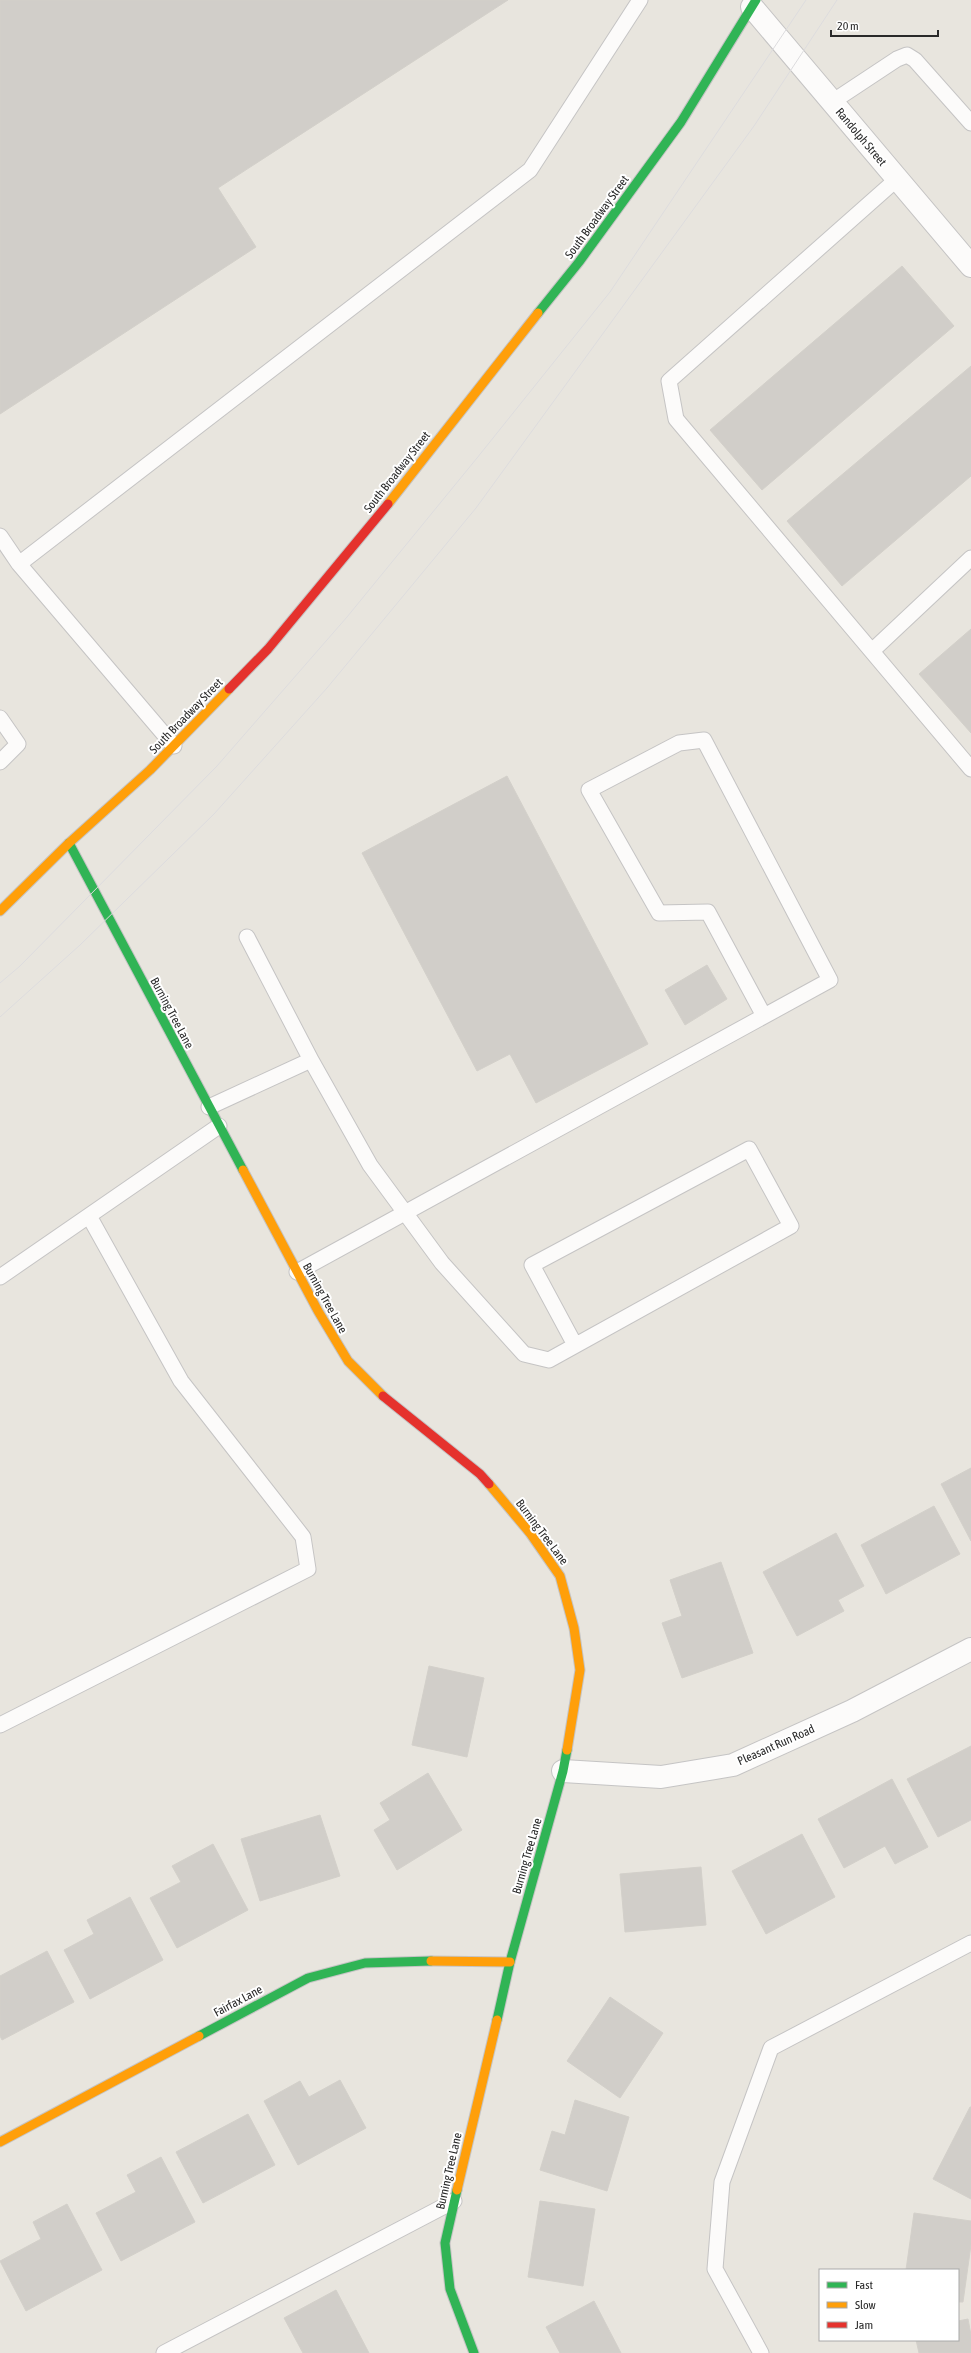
<svg xmlns="http://www.w3.org/2000/svg" width="971" height="2353" viewBox="0 0 971 2353" font-family="'Asap Condensed',sans-serif">
<style>
.building{fill:#d1cec9;stroke:#d3d0ca}
.lines{fill:none;stroke-linecap:round;stroke-linejoin:round}
.lane-casing{stroke:#c5c4c4;stroke-width:17}
.street-casing{stroke:#c5c4c4;stroke-width:24}
.fast-casing{stroke:#c5c4c4;stroke-width:11}
.slow-casing{stroke:#c5c4c4;stroke-width:11}
.jam-casing{stroke:#c5c4c4;stroke-width:11}
.lane{stroke:#fcfbfa;stroke-width:15}
.street{stroke:#fcfbfa;stroke-width:22}
.fast{stroke:#30b455;stroke-width:9}
.slow{stroke:#ff9f0a;stroke-width:9}
.jam{stroke:#e5322d;stroke-width:9}
.tram{stroke:#dddcde;stroke-width:1}
.labels{text-anchor:middle;stroke-width:4;stroke-linejoin:round;paint-order:stroke}
.street-label{font-size:12px;fill:#292929;stroke:#fff}
</style>
<rect width="100%" height="100%" fill="#e8e5de"/>
<!-- building -->
<path class="building" d="M0 0H508L218 188 256 247 0 414Z
M902 266 954 326 762 490 710 430Z
M971 366V476L842 586 787 521Z
M971 629V733L919 674Z
M507 776 648 1044 536 1103 510 1054 477 1071 362 853Z
M707 965 727 999 685 1025 665 990Z
M971 1468V1541L941 1484Z
M934 1506 960 1554 886 1594 861 1545Z
M836 1533 864 1586 838 1600 844 1611 797 1636 763 1572Z
M721 1562 753 1653 682 1678 662 1623 682 1616 670 1580Z
M429 1666 484 1678 467 1757 412 1745Z
M971 1746V1820L938 1837 907 1779Z
M428 1773 462 1830 397 1870 374 1830 390 1820 380 1803Z
M892 1779 928 1847 895 1864 885 1846 844 1868 818 1819Z
M320 1815 340 1876 260 1901 241 1839Z
M802 1834 835 1897 766 1934 732 1871Z
M213 1844 248 1910 177 1948 150 1898 181 1882 172 1866Z
M701 1867 706 1925 625 1932 620 1874Z
M130 1897 163 1960 90 1999 64 1950 94 1934 87 1920Z
M47 1951 74 2002 2 2040 0 2036V1976Z
M610 1997 663 2033 620 2098 567 2061Z
M340 2080 366 2128 298 2165 264 2101 300 2081 309 2097Z
M575 2100 629 2117 607 2191 540 2170 552 2131 565 2135Z
M970 2107H971V2199L933 2179Z
M248 2114 275 2165 203 2203 176 2152Z
M161 2157 195 2222 121 2261 96 2213 136 2192 127 2175Z
M540 2201 595 2209 583 2286 528 2277Z
M67 2204 102 2270 26 2311 0 2261 41 2239 33 2222Z
M914 2213 971 2221V2245L963 2302H958V2270H906Z
M336 2290 369 2353H303L284 2318Z
M594 2301 621 2353H560L546 2327Z
M968 2319 971 2335V2353H919L916 2340H958V2321Z"/>
<g class="lines">
<defs>
<path id="lane" d="M832 102 897 59 907 55 915 60 971 123
M897 179 669 381 676 419 971 769
M0 536 19 564 174 746
M19 564 530 170 640 0
M872 651 971 558
M0 718 18 744 0 762
M247 937 311 1060
M209 1107 311 1060 370 1165 442 1263 524 1354 549 1360 791 1226 749 1149 532 1265 575 1345
M297 1272 830 980 704 740 679 743 589 790 659 913 708 912 764 1016
M0 1277 219 1126
M0 1725 308 1569 303 1537 181 1381 89 1216
M164 2353 454 2201
M761 2353 715 2269 722 2182 771 2048 971 1943"/>
<path id="street" d="M752 7 971 266
M563 1771 661 1777 733 1765 852 1711 971 1649"/>
<path id="fast" d="M538 313 579 262 681 122 756 0
M69 843 243 1170
M497 2020 510 1962 563 1771 567 1750
M199 2036 308 1978 365 1963 431 1961
M457 2190 445 2243 450 2289 474 2353"/>
<path id="slow" d="M388 504 538 313
M0 911 69 843 150 770 229 689
M243 1170 318 1311 348 1361 383 1396
M489 1484 530 1533 560 1576 574 1628 580 1670 567 1750
M431 1961 510 1962
M0 2142 199 2036
M457 2190 497 2020"/>
<path id="jam" d="M229 689 268 649 388 504
M383 1396 480 1474 489 1484"/>
</defs>
<!-- lane casing -->
<use href="#lane" class="lane-casing"/>
<!-- street casing -->
<use href="#street" class="street-casing"/>
<!-- fast casing -->
<use href="#fast" class="fast-casing"/>
<!-- slow casing -->
<use href="#slow" class="slow-casing"/>
<!-- jam casing -->
<use href="#jam" class="jam-casing"/>
<!-- lane -->
<use href="#lane" class="lane"/>
<!-- street -->
<use href="#street" class="street"/>
<!-- fast -->
<use href="#fast" class="fast"/>
<!-- slow -->
<use href="#slow" class="slow"/>
<!-- jam -->
<use href="#jam" class="jam"/>
<!-- tram -->
<path class="tram" d="M0 983 20 966 217 766 347 617 477 458 610 292 806 0
M0 1017 80 945 214 814 327 688 476 508 754 126 837 0"/>
</g>
<g class="labels">
<!-- street labels -->
<g class="street-label">
<text transform="translate(861 137) rotate(50)" y="4">Randolph Street</text>
<text transform="translate(597 217) rotate(-54)" y="4">South Broadway Street</text>
<text transform="translate(397 472) rotate(-52)" y="4">South Broadway Street</text>
<text transform="translate(186 716) rotate(-46)" y="4">South Broadway Street</text>
<text transform="translate(172 1013) rotate(62)" y="4">Burning Tree Lane</text>
<text transform="translate(325 1298) rotate(61)" y="4">Burning Tree Lane</text>
<text transform="translate(542 1532) rotate(53)" y="4">Burning Tree Lane</text>
<text transform="translate(776 1745) rotate(-24)" y="4">Pleasant Run Road</text>
<text transform="translate(527 1856) rotate(-74)" y="4">Burning Tree Lane</text>
<text transform="translate(238 2001) rotate(-28)" y="4">Fairfax Lane</text>
<text transform="translate(449 2171) rotate(-77)" y="4">Burning Tree Lane</text>
</g>
</g>
<!-- legend -->
<rect x="819" y="2269" width="140" height="72" fill="#ffffff" stroke="#a9a9a9"/>
<rect x="827" y="2282" width="20" height="6" fill="#30b455" stroke="#a9a9a9"/>
<text x="855" y="2289" font-size="12" fill="#292929">Fast</text>
<rect x="827" y="2302" width="20" height="6" fill="#ff9f0a" stroke="#a9a9a9"/>
<text x="855" y="2309" font-size="12" fill="#292929">Slow</text>
<rect x="827" y="2322" width="20" height="6" fill="#e5322d" stroke="#a9a9a9"/>
<text x="855" y="2329" font-size="12" fill="#292929">Jam</text>
<!-- scale -->
<path d="M831 30v6h107v-6" fill="none" stroke="#292929" stroke-width="2"/>
<text x="837" y="30" font-size="12" fill="#292929" stroke="#ffffff" stroke-width="3" paint-order="stroke">20 m</text>
</svg>
